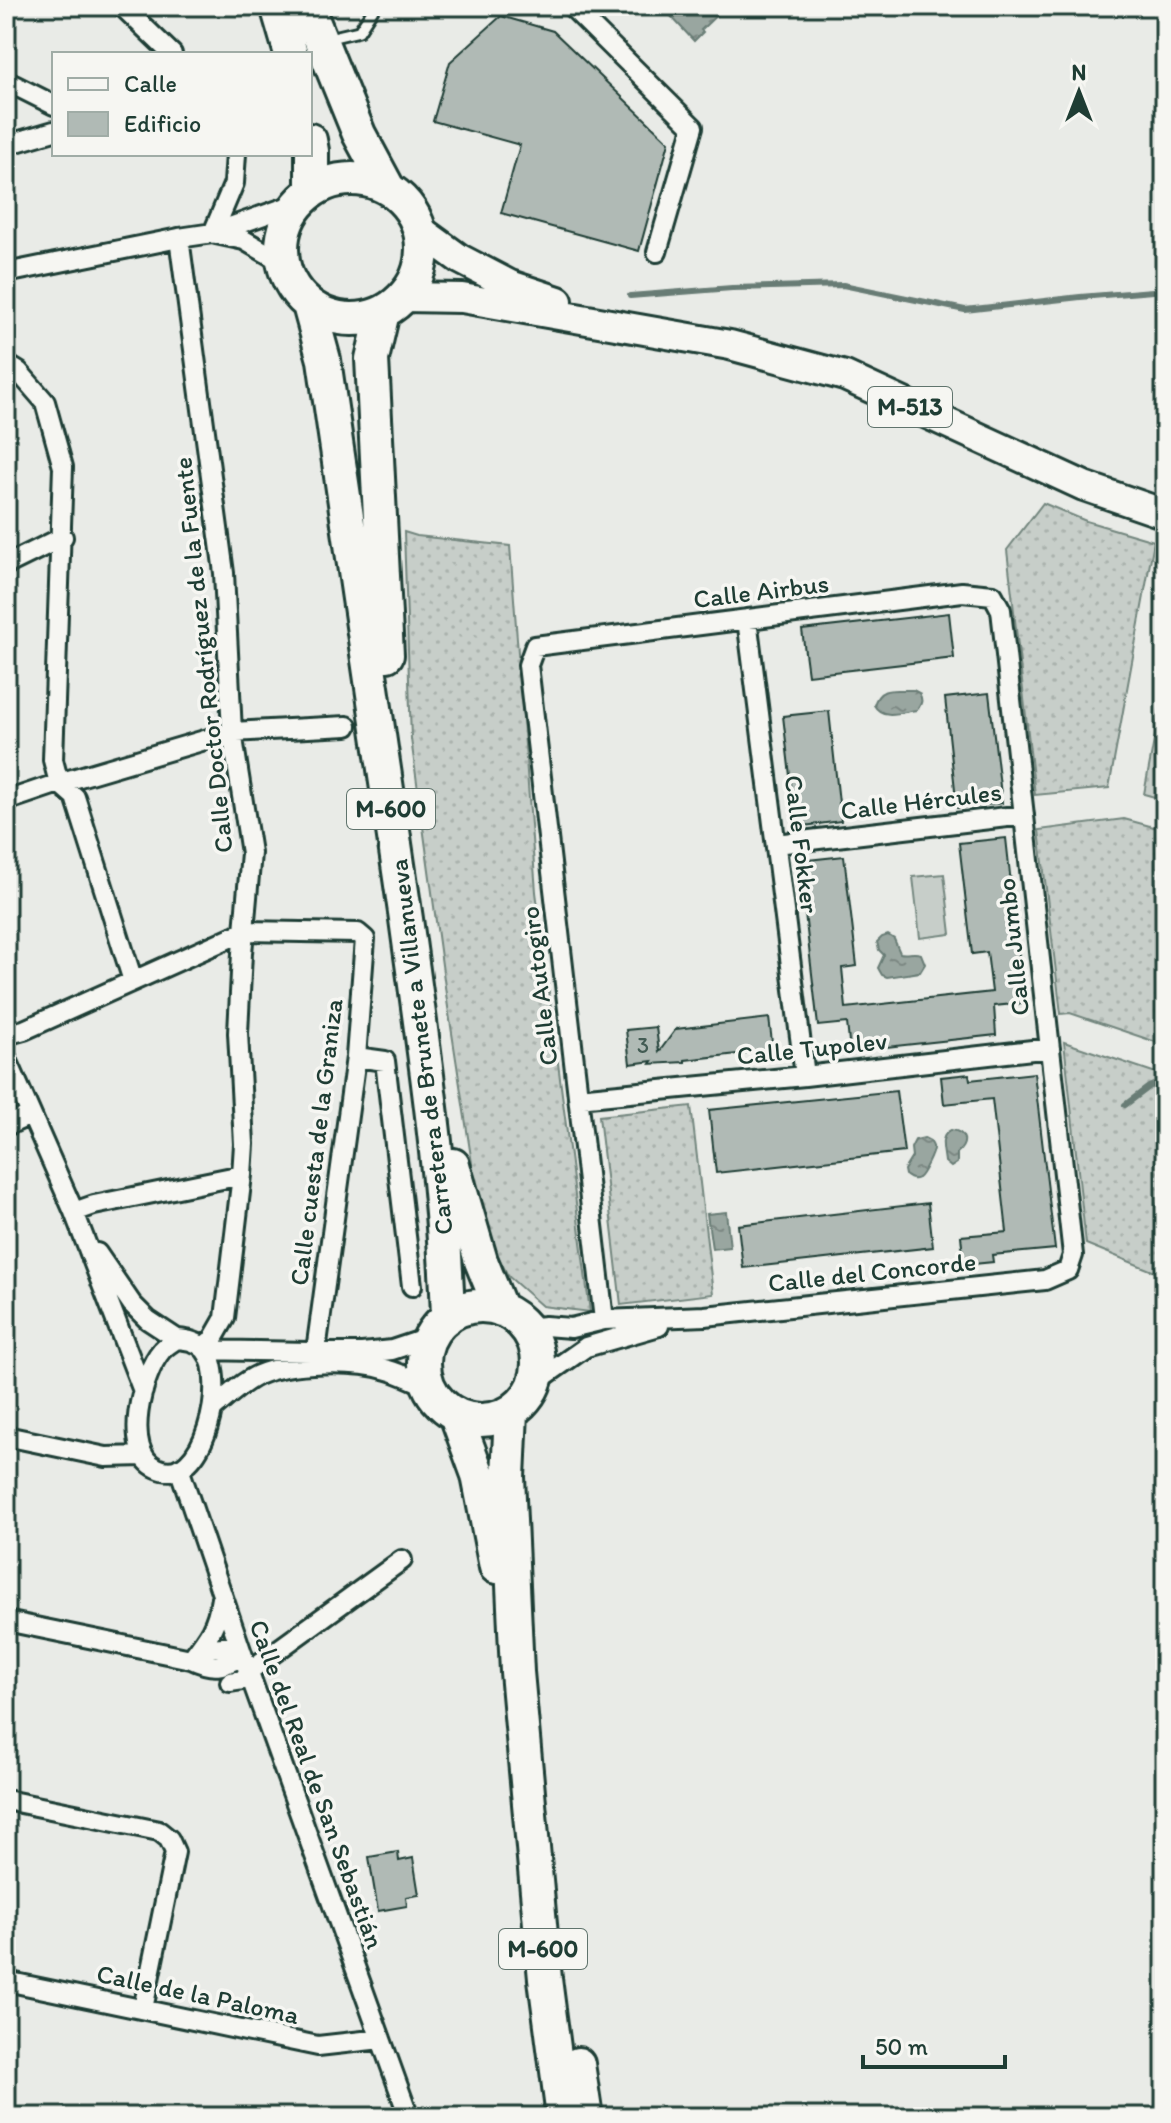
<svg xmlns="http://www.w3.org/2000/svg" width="1171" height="2123" viewBox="0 0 1171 2123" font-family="Itim,sans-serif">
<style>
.grass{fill:url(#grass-dots);stroke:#73867e;stroke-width:2}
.pitch{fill:#c7cec9;stroke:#73867e;stroke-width:2}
.water{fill:url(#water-ripples);stroke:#687c75;stroke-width:2}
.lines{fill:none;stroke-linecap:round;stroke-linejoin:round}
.stream{stroke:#687c75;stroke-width:6}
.building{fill:#b0bab5;stroke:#1f3d34;stroke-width:2}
.lane-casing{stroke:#1f3d34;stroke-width:15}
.street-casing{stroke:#1f3d34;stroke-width:24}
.primary-casing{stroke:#1f3d34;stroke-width:34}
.highway-casing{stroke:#1f3d34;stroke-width:38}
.lane{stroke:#f6f6f2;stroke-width:9}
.street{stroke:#f6f6f2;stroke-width:18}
.primary{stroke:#f6f6f2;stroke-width:28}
.highway{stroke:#f6f6f2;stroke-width:32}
.labels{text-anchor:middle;stroke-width:7;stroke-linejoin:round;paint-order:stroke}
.number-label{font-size:22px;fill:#435c54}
.shield{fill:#f6f6f2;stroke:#60746d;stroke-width:2}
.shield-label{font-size:24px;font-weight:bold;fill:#1f3d34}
.street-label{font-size:26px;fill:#1f3d34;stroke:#f6f6f2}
</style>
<defs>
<pattern id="grass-dots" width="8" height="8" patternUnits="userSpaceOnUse" patternTransform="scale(2)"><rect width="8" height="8" fill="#c7cec9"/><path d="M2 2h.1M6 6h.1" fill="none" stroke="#aab2ad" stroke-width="1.8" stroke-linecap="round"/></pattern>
<pattern id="water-ripples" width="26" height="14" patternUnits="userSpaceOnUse" patternTransform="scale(2)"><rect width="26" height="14" fill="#99a6a0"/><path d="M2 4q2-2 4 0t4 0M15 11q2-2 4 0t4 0" fill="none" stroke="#7c8883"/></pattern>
</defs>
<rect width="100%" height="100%" fill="#e9ebe7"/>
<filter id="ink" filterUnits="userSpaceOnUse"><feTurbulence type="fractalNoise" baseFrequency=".0125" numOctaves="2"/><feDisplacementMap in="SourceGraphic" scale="16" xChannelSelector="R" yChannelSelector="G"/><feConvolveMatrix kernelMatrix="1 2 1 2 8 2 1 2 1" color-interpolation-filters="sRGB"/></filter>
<g filter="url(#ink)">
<!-- grass -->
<path class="grass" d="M1043 503 1086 521 1154 541 1109 788 1035 795 1007 550Z
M404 532 417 536 510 546 536 892 590 1312 542 1306 508 1276 481 1222 446 994 411 739Z
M1165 682V800L1144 794Z
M1124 819 1165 830V1045L1070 1013 1061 1014 1039 830Z
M1064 1042 1165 1076V1276L1086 1244Z
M691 1106 713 1294 621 1305 599 1116Z"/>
<!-- pitch -->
<path class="pitch" d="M944 874 951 934 920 938 913 877Z"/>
<!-- water -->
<path class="water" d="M678 6H726L701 30 703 32 694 41 669 14Z
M913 690 919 693C923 700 922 703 917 710 902 712 882 720 874 705 880 685 895 691 913 690Z
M888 935 894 939 900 953C907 955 913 951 921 954L925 964 920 972 887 977 882 975 878 968 884 955 879 950 877 942 882 937Z
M951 1130C968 1132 967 1145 957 1153V1163L951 1167 945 1162C944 1150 938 1136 951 1130Z
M924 1138 930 1141C931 1143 933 1145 933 1147 934 1152 922 1176 918 1178 913 1181 910 1178 905 1175L904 1170 912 1157 911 1148 915 1140Z
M726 1212 730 1247 712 1249 707 1214Z"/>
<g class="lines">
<!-- stream -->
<path class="stream" d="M630 296 732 288 843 285 965 310 1080 297 1165 290
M1125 1105 1149 1087 1165 1080"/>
</g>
<!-- building -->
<path class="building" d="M501 16 553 31 669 142 639 251 501 213 520 145 433 121 450 62Z
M949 613 954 658 808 675 802 630Z
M989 693 1002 803 957 808 945 698Z
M829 711 841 821 796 827 783 716Z
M1006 838 1024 1003 994 1006 996 1035 850 1051 847 1023 818 1026 799 861 844 856 857 966 842 968 846 1008 992 992 987 952 972 954 959 843Z
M769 1018 773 1050 685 1060V1062L650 1064 652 1061 630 1064 626 1030 656 1027 659 1052 676 1029Z
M1034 1073 1055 1249 992 1255 993 1262 964 1265 961 1236 1007 1232 992 1099 944 1104 941 1077 969 1074 970 1080Z
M896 1091 904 1152 716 1173 709 1110Z
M928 1203 933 1247 743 1268 738 1225Z
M398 1852 399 1861 413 1858 419 1895 406 1897 407 1906 378 1911 369 1857Z"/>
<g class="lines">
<defs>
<path id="lane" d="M325 39 359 31 375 6"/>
<path id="street" d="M122 6 172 54
M571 6 693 127 657 252
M6 81 54 105
M6 145 54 131
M213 233 234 183 236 154
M216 234 244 240 282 262
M179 238 224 573 232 732 251 853 242 953 238 1033 244 1144 242 1175 225 1318 213 1339 203 1347
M6 273 179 238 213 233 298 203
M6 364 19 372 45 402 63 467 53 760 59 783 75 797 133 981
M6 565 63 537
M747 619 805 1076
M6 801 59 783 232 732 347 726
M776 844 1024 815
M6 1035 24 1030 245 931 358 933 365 939 356 1057 316 1351
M6 1057 74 1212 143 1391
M356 1057 385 1061 412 1286
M578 1098 805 1076 1050 1048
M6 1126 30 1115
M74 1212 94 1205 242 1175
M97 1253 132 1304 148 1320 177 1339
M526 1328 545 1326 571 1328 604 1320 705 1316 1045 1280 1068 1270 1073 1255 1001 610 993 595 962 592 535 646 528 665 604 1320
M177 1339C187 1340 198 1341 205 1350 229 1378 204 1490 157 1468 121 1452 142 1373 162 1350 166 1346 172 1342 177 1339Z
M205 1350 362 1353 392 1350 431 1337
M536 1382 586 1347 659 1326
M213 1409C227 1397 241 1383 258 1375 290 1361 354 1360 388 1370 402 1374 415 1381 429 1386
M6 1436 106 1457 143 1456
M179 1468 243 1656 409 2117
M6 1621 191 1659C214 1670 222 1667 243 1656
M194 1657 208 1648 239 1646
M191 1659C208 1637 217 1626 221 1598
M230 1682 243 1680 249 1671 402 1560
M6 1800 159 1831 169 1839 175 1852 143 2009
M6 1981 318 2046 381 2039"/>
<path id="primary" d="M420 230 460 259 510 285 558 301
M404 297 462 298 730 345 845 376 1084 486 1165 514"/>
<path id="highway" d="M277 6 291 54
M307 6 359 134 388 188
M310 140 312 151V190
M282 249a70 70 0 1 1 140 0a70 70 0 1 1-140 0Z
M309 305 324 360C352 547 380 733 406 919 424 1052 444 1183 448 1317
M383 312 372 359 387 655
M453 1165 481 1261 501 1310
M424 1363a57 57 0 1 1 114 0a57 57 0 1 1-114 0Z
M511 1412 508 1477 517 1672 545 1979 563 2117
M456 1415 478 1475 496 1567
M578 2064 586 2117"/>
</defs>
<!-- lane casing -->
<use href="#lane" class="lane-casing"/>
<!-- street casing -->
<use href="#street" class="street-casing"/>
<!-- primary casing -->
<use href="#primary" class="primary-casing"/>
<!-- highway casing -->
<use href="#highway" class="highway-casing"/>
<!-- lane -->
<use href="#lane" class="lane"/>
<!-- street -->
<use href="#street" class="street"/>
<!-- primary -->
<use href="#primary" class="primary"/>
<!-- highway -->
<use href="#highway" class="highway"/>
</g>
</g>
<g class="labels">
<!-- number labels -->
<g class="number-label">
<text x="643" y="1053">3</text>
</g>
<!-- shield labels -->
<g class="shield">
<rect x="868" y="387" width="84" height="40" rx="6"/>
<rect x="347" y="789" width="88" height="40" rx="6"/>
<rect x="499" y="1929" width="88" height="40" rx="6"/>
</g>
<g class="shield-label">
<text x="910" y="415">M-513</text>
<text x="391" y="817">M-600</text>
<text x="543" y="1957">M-600</text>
</g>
<!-- street labels -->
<g class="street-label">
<text transform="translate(761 591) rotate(-7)" y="9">Calle Airbus</text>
<text transform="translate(203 655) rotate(-96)" y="9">Calle Doctor Rodríguez de la Fuente</text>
<text transform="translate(921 801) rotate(-7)" y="9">Calle Hércules</text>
<text transform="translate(802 844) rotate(83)" y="9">Calle Fokker</text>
<text transform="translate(1013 947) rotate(-96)" y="9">Calle Jumbo</text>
<text transform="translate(539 986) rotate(-97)" y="9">Calle Autogiro</text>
<text transform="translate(421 1047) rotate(-97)" y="9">Carretera de Brunete a Villanueva</text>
<text transform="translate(812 1048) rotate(-6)" y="9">Calle Tupolev</text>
<text transform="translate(316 1142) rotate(-83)" y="9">Calle cuesta de la Graniza</text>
<text transform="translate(872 1272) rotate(-6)" y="9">Calle del Concorde</text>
<text transform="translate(317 1784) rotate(70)" y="9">Calle del Real de San Sebastián</text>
<text transform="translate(198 1994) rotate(12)" y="9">Calle de la Paloma</text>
</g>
</g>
<!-- margin -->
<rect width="1171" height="2123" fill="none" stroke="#f6f6f2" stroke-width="32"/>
<rect x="16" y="16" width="1139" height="2091" fill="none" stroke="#1f3d34" stroke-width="3" filter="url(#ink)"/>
<!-- legend -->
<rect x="52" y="52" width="260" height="104" fill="#f6f6f2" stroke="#a0aca6" stroke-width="2"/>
<rect x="68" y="78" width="40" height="12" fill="#f6f6f2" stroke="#a0aca6" stroke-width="2"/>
<text x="124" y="92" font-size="24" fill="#1f3d34">Calle</text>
<rect x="68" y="112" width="40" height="24" fill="#b0bab5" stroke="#a0aca6" stroke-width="2"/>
<text x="124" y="132" font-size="24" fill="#1f3d34">Edificio</text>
<!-- north arrow -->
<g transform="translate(1079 92)" stroke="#f6f6f2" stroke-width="6" paint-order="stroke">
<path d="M0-6L14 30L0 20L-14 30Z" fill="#1f3d34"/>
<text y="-12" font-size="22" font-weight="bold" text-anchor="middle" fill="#1f3d34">N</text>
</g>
<!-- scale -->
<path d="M863 2055v12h142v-12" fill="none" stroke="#1f3d34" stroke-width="4"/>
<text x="875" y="2055" font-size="24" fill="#1f3d34" stroke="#f6f6f2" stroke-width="6" paint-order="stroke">50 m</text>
</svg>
